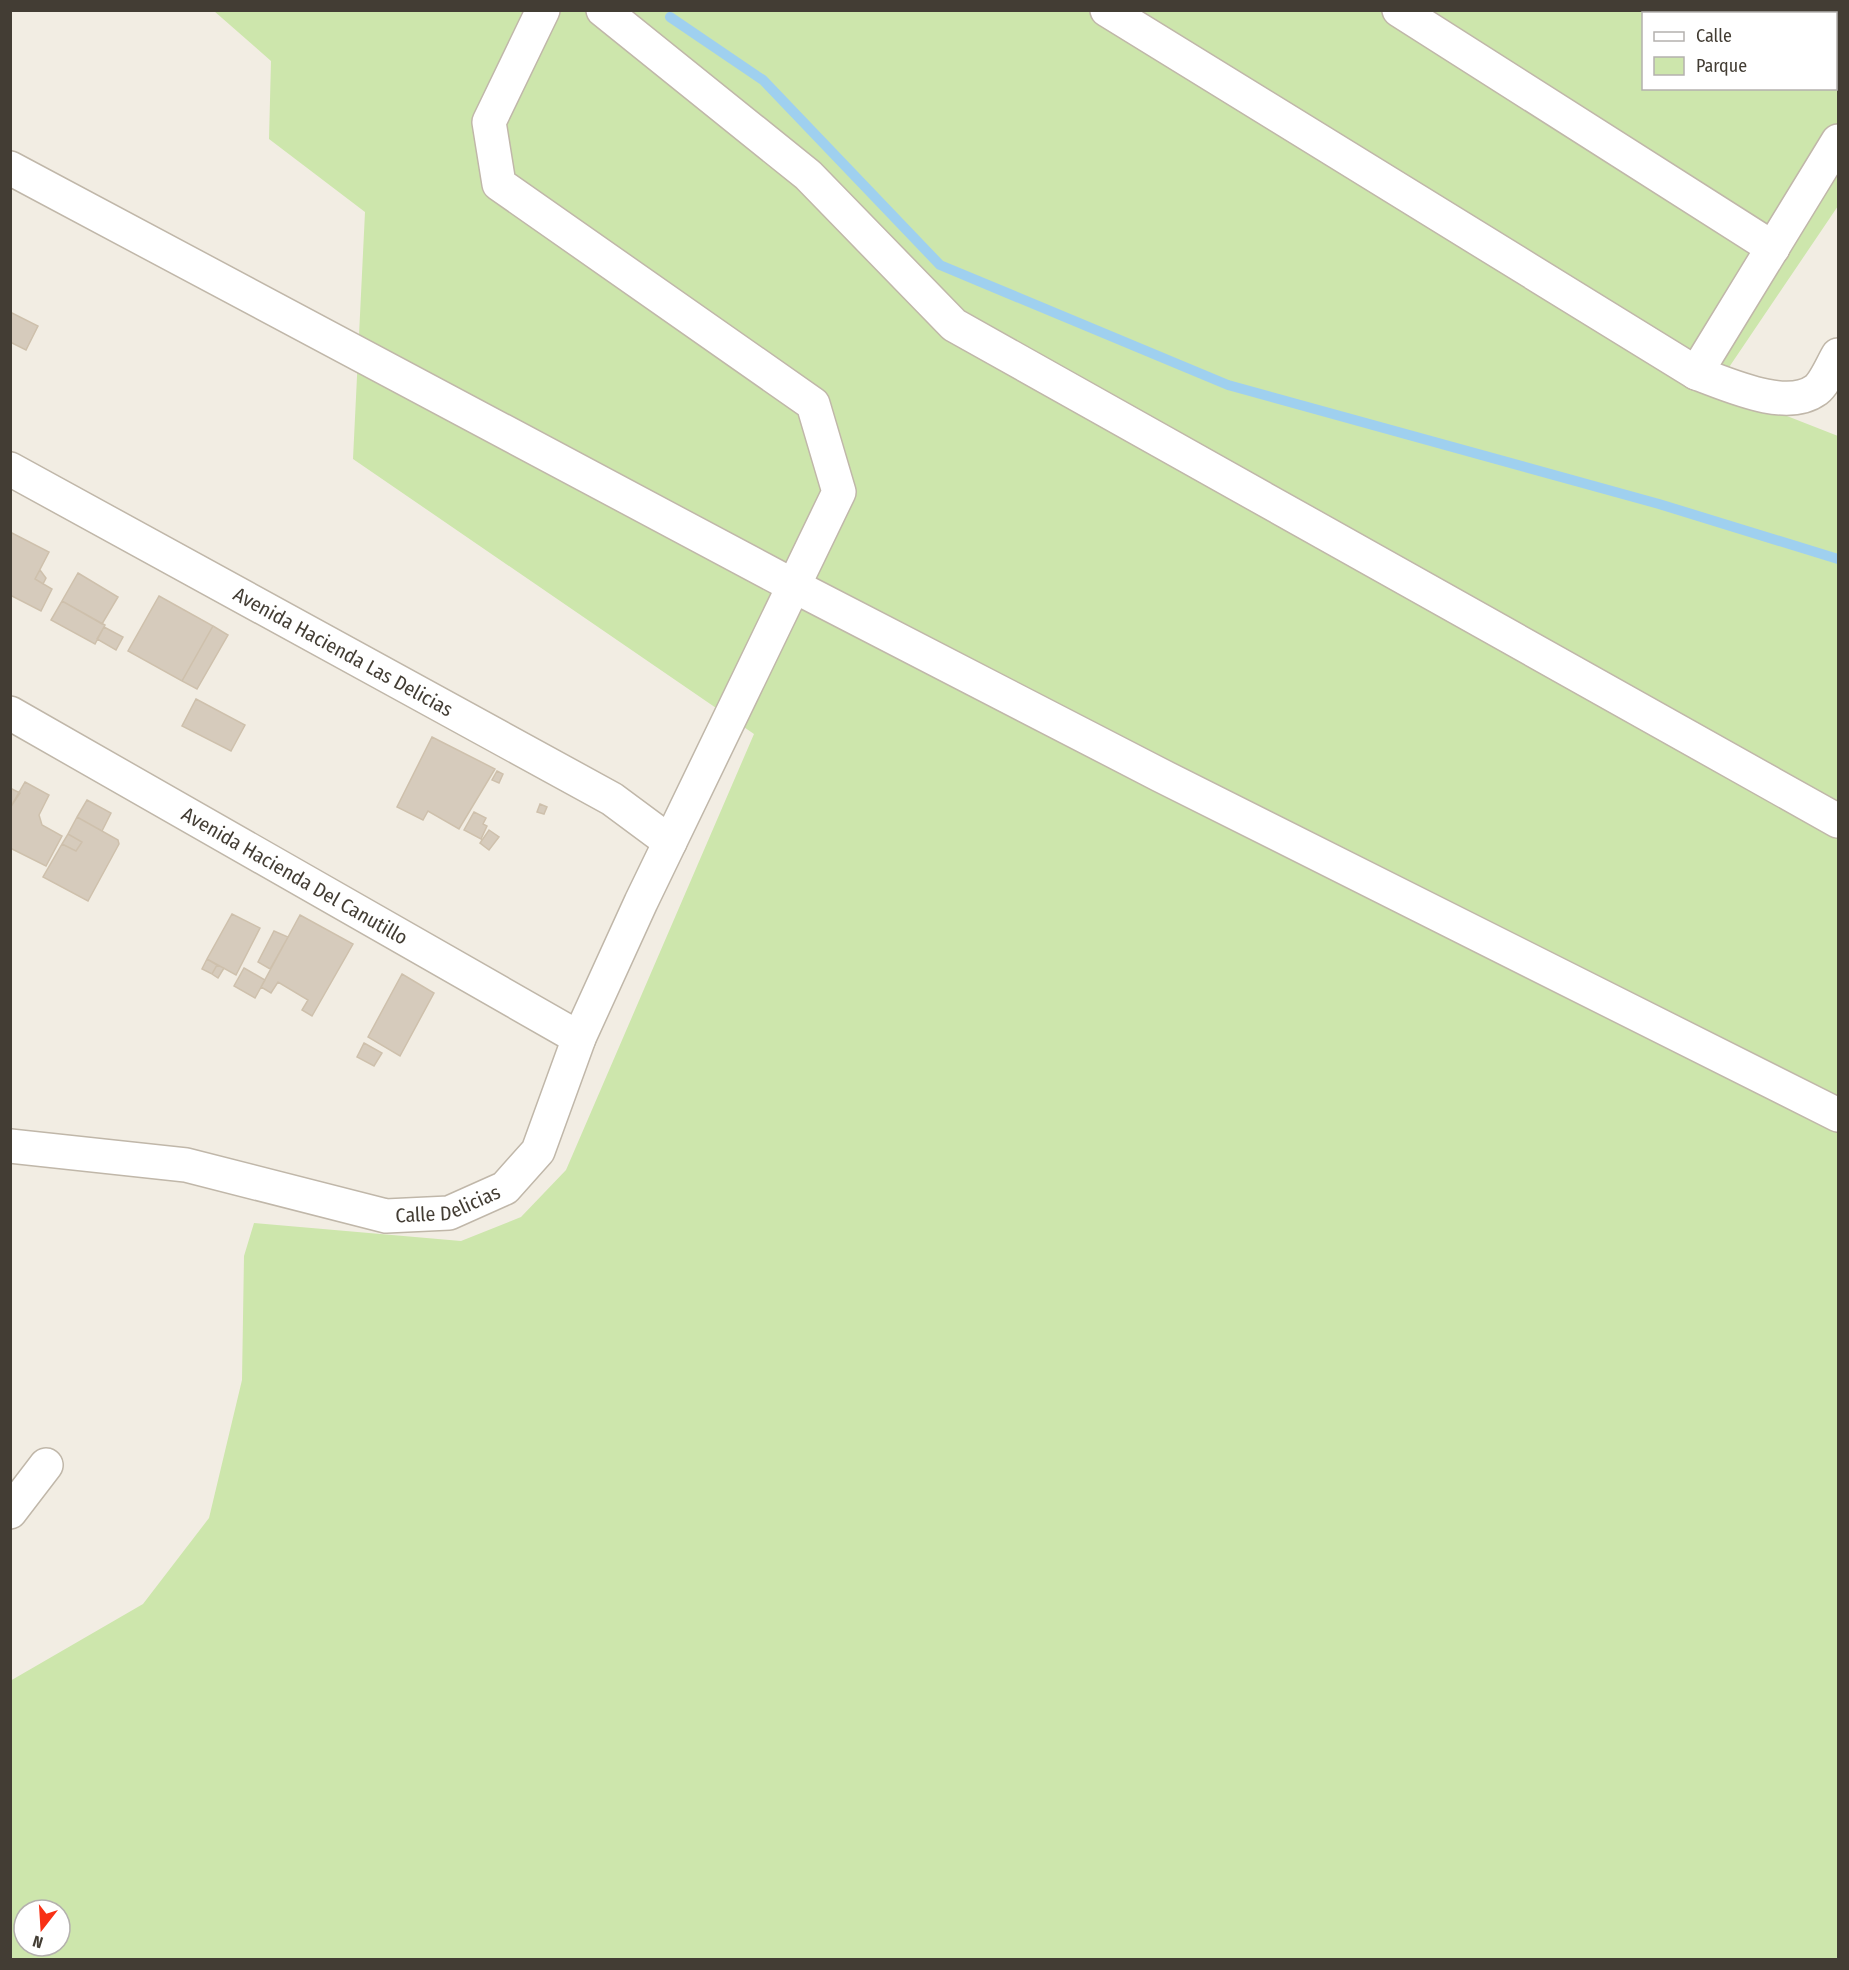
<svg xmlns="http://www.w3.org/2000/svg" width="1849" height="1970" viewBox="0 0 1849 1970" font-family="'Fira Sans Condensed',sans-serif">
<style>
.green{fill:#cde6ac;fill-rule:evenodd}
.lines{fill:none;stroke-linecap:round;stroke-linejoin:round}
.stream{stroke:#9fd0ef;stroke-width:10}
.building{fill:#d6cbbc;stroke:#cec0ac;stroke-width:1.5}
.minor-casing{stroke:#c0b7a9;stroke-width:36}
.minor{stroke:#fff;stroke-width:33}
.labels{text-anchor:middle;stroke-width:6;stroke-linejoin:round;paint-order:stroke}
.street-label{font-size:20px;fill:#433d34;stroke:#fff}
</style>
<rect width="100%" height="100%" fill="#f2ede3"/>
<!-- green -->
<path class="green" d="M214 11H1838V206L1715 388 1838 436V1959H11L10 1681 143 1604 209 1518 242 1380 244 1256 254 1223 461 1241 521 1217 566 1170 754 734 353 459 365 212 269 139 271 61ZM1644 14H1836V88H1644ZM24 1910H60V1946H24Z"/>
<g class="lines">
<!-- stream -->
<path class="stream" d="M670 17 763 80 940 265 1228 385 1659 504 1838 559"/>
</g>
<!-- building -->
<path class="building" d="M10 312 38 326 26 350 10 342Z
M10 532 49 552 35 579 52 589 41 611 10 595Z
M40 570 46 578 43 584 35 579Z
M78 573 118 597 102 624 62 601Z
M159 596 213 626 182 681 128 651Z
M62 601 105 625 95 644 51 620Z
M213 626 228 635 197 689 182 681Z
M104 627 123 637 116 650 97 639Z
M196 699 245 725 231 751 182 726Z
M432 737 495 769 459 829 428 811 423 820 397 807Z
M497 771 503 774 499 783 492 780Z
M25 782 49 795 39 815 42 825 62 836 46 866 10 848V808Z
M10 788 20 793 10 808Z
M87 800 111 813 102 831 77 817Z
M540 804 547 807 544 814 537 812Z
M474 812 486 818 483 824 487 826 481 839 464 830Z
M77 817 118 840 119 844 88 901 43 877 62 844 76 851 82 842 68 834Z
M489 830 499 837 489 850 480 843Z
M68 834 82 842 76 851 62 844Z
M232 914 260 928 236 975 207 959Z
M300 915 353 944 312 1016 302 1010 308 1000 278 982 271 993 261 987Z
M274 931 288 937 270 969 258 962Z
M207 959 217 965 212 974 202 969Z
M217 965 224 968 218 978 212 974Z
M244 968 265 980 255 998 234 986Z
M402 974 434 993 400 1056 368 1037Z
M364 1043 382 1053 374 1066 357 1057Z"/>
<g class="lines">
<defs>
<g id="minor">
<path d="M603 10 808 175 954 325 1838 821"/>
<path d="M1107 10 1696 373C1727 384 1786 412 1816 390 1825 383 1832 365 1838 355"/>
<path d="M1399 10 1773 248"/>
<path d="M10 168 794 586 1160 775 1838 1115"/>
<path d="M1696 373 1838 141"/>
<path id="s1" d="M10 469 612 799 670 842"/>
<path id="s2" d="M10 713 579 1038"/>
<path id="s3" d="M10 1146 186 1165 386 1216 449 1213 505 1188 538 1151 579 1038 641 902 839 492 813 404 499 184 489 122 543 10"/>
<path d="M10 1512 46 1465"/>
</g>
</defs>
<!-- minor casing -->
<use href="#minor" class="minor-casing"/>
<!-- minor -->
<use href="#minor" class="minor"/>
</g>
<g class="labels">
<!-- street labels -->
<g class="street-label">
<text dy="7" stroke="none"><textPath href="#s1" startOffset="380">Avenida Hacienda Las Delicias</textPath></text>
<text dy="7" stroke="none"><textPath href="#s2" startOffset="328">Avenida Hacienda Del Canutillo</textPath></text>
<text dy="7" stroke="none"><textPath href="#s3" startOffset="447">Calle Delicias</textPath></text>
</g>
</g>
<!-- border -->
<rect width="1849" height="1970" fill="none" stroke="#433d34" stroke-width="24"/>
<!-- legend -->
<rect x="1642" y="12" width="195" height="78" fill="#ffffff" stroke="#b4b1ae" stroke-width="1.5"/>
<rect x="1654" y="32" width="30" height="9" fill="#ffffff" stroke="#b4b1ae" stroke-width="1.5"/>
<text x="1696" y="42" font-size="18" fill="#433d34">Calle</text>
<rect x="1654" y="57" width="30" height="18" fill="#cde6ac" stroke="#b4b1ae" stroke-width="1.5"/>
<text x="1696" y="72" font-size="18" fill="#433d34">Parque</text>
<!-- north arrow -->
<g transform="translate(42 1928) rotate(197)"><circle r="28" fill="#ffffff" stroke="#b4b1ae" stroke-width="1.5"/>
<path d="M0-4.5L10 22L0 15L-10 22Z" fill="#f83014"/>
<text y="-9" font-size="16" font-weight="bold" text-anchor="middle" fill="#433d34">N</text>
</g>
</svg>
